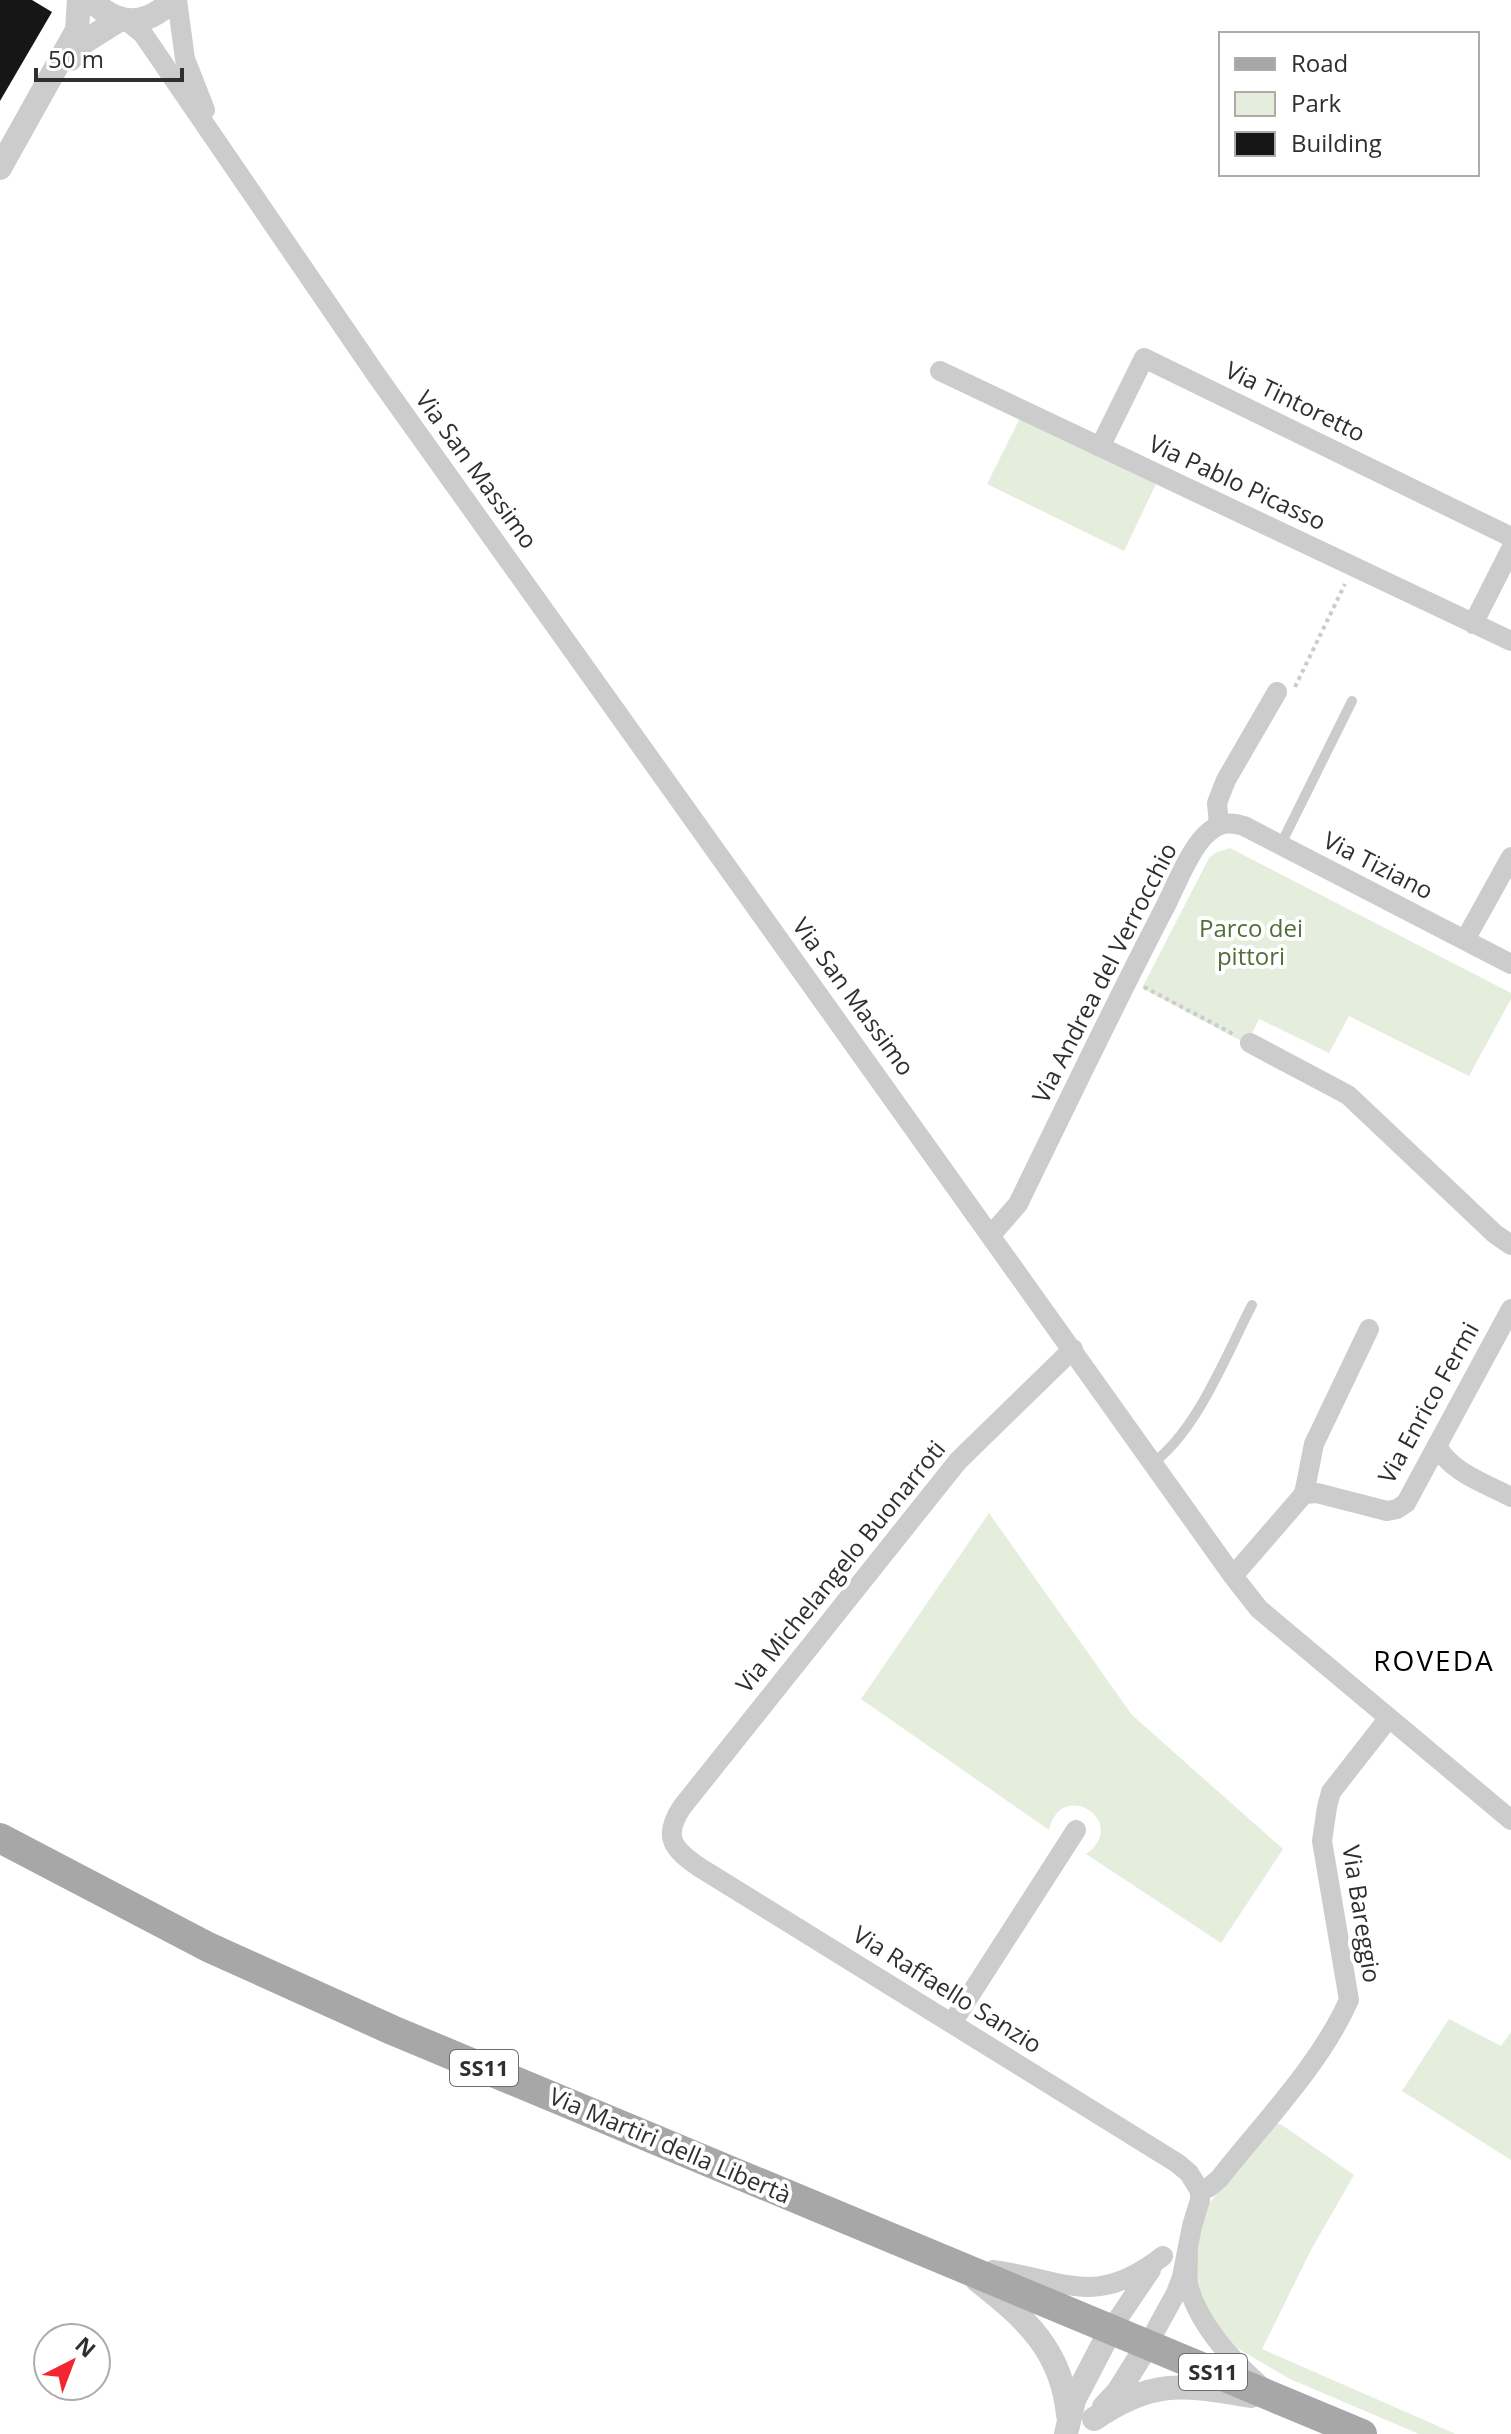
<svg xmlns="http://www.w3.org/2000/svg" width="1511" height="2434" viewBox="0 0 1511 2434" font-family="'Open Sans',sans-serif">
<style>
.green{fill:#e5eddc}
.building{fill:#161616}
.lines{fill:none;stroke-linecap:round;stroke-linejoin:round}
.path{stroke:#ccc;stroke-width:4;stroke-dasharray:4 4;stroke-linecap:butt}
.service{stroke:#ccc;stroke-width:10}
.minor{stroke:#ccc;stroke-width:20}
.tertiary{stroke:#ccc;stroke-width:24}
.primary{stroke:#a7a7a7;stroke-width:30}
.labels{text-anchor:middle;stroke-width:8;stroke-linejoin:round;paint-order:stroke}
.shield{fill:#fff;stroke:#6d6d6d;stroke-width:2}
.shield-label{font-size:22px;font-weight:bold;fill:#2f2f2f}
.street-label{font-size:24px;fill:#2f2f2f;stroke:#fff}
.park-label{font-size:24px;fill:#516e39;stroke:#fff}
.quarter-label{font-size:28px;letter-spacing:2px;fill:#000;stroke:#fff}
</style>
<rect width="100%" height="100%" fill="#fff"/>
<!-- green -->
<path class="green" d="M1020 418 1156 484 1124 551 987 484Z
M1230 848 1511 993V999L1469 1076 1349 1016 1329 1053 1259 1019 1247 1044 1142 988 1209 858 1215 853Z
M989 1513 1132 1715 1283 1849 1221 1943 1086 1854C1131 1822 1061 1777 1049 1830L861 1699Z
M1449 2019 1501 2046 1511 2032V2160L1402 2091Z
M1272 2122 1282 2125 1354 2175 1312 2248 1262 2349 1456 2434H1419L1290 2379 1235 2347 1219 2330 1206 2307 1198 2282 1195 2253 1200 2227 1209 2204Z"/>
<!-- building -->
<path class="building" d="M0 0H32L52 12 0 101Z"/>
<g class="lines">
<!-- path -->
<path class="path" d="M1295 687 1345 584
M1144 987 1235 1035"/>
<!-- service -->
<path class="service" d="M1280 846 1352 701
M1153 1463C1198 1429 1226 1355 1252 1305"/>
<!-- minor -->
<path class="minor" d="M177 0 185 59 205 110
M127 21 143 34 377 376 1233 1576 1259 1609 1511 1820
M940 371 1511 641
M1100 447 1144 358 1511 537
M1473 624 1511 549
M1219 825 1217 803 1226 780 1277 692
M1465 940 1511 857
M1250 1043 1348 1095 1495 1234 1511 1245
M991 1235 1018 1204C1066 1106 1113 1007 1164 909 1175 888 1191 845 1210 831 1221 822 1231 822 1244 826L1511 964
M1073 1349 958 1461 682 1807C662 1837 673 1849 699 1867L1177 2163 1189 2173 1200 2191
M1437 1445C1449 1472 1487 1484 1511 1497
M1304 1494 1314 1444 1369 1329
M1233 1576 1304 1494 1317 1493 1387 1511 1397 1509 1406 1503 1511 1309
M952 2023 1076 1830
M1200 2191 1208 2188 1219 2179C1263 2123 1320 2065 1349 2000L1322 1841 1327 1807 1331 1792 1388 1719
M1188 2251C1188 2261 1187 2273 1188 2283 1196 2321 1231 2360 1259 2384
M993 2270C1066 2280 1095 2309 1163 2256
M1111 2329 1151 2270
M1148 2344 1176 2293 1182 2277 1192 2226 1200 2200V2191"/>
<!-- tertiary -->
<path class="tertiary" d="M91 0C119 27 145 27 173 0
M70 59 84 42 119 20
M0 168 77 30 79 0
M977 2280C1025 2318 1062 2350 1068 2415
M1104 2407 1118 2392 1148 2344
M1094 2419C1154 2378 1183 2385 1251 2396
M1066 2434 1074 2400 1111 2329"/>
<!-- primary -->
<path class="primary" d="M0 1838 208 1947 392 2030 1362 2434"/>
</g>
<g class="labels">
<!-- shield labels -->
<g class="shield">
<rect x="450" y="2050" width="68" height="36" rx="6"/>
<rect x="1179" y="2354" width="68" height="36" rx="6"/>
</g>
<g class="shield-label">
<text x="484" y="2076">SS11</text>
<text x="1213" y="2380">SS11</text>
</g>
<!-- street labels -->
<g class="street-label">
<text transform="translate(1295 402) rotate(26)" y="8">Via Tintoretto</text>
<text transform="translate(476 470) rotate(54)" y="8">Via San Massimo</text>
<text transform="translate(1237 483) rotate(25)" y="8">Via Pablo Picasso</text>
<text transform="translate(1378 866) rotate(27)" y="8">Via Tiziano</text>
<text transform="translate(1105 973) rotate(-63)" y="8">Via Andrea del Verrocchio</text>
<text transform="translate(853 997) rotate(54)" y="8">Via San Massimo</text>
<text transform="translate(1429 1403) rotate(-61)" y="8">Via Enrico Fermi</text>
<text transform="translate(841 1567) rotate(-51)" y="8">Via Michelangelo Buonarroti</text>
<text transform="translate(1361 1914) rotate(81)" y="8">Via Bareggio</text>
<text transform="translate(947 1990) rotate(32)" y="8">Via Raffaello Sanzio</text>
<text transform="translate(670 2146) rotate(23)" y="8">Via Martiri della Libertà</text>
</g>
<!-- park labels -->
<g class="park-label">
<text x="1251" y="937">Parco dei<tspan x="1251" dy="28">pittori</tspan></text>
</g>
<!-- quarter labels -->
<g class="quarter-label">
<text x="1434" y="1671">ROVEDA</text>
</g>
</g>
<!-- legend -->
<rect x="1219" y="32" width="260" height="144" fill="#ffffff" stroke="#acacac" stroke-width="2"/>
<rect x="1235" y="58" width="40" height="12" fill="#a7a7a7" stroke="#acacac" stroke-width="2"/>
<text x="1291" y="72" font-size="24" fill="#2f2f2f">Road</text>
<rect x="1235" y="92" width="40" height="24" fill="#e5eddc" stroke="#acacac" stroke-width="2"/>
<text x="1291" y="112" font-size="24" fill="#2f2f2f">Park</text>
<rect x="1235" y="132" width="40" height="24" fill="#161616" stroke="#acacac" stroke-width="2"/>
<text x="1291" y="152" font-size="24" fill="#2f2f2f">Building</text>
<!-- north arrow -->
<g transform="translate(72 2362) rotate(42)"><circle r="38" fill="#ffffff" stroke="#acacac" stroke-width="2"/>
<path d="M0-6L14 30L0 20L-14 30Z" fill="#f22530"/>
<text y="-12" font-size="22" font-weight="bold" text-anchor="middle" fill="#2f2f2f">N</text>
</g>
<!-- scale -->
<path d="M36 68v12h146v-12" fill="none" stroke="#2f2f2f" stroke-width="4"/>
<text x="48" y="68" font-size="24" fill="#2f2f2f" stroke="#ffffff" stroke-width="6" paint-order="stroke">50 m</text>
</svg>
